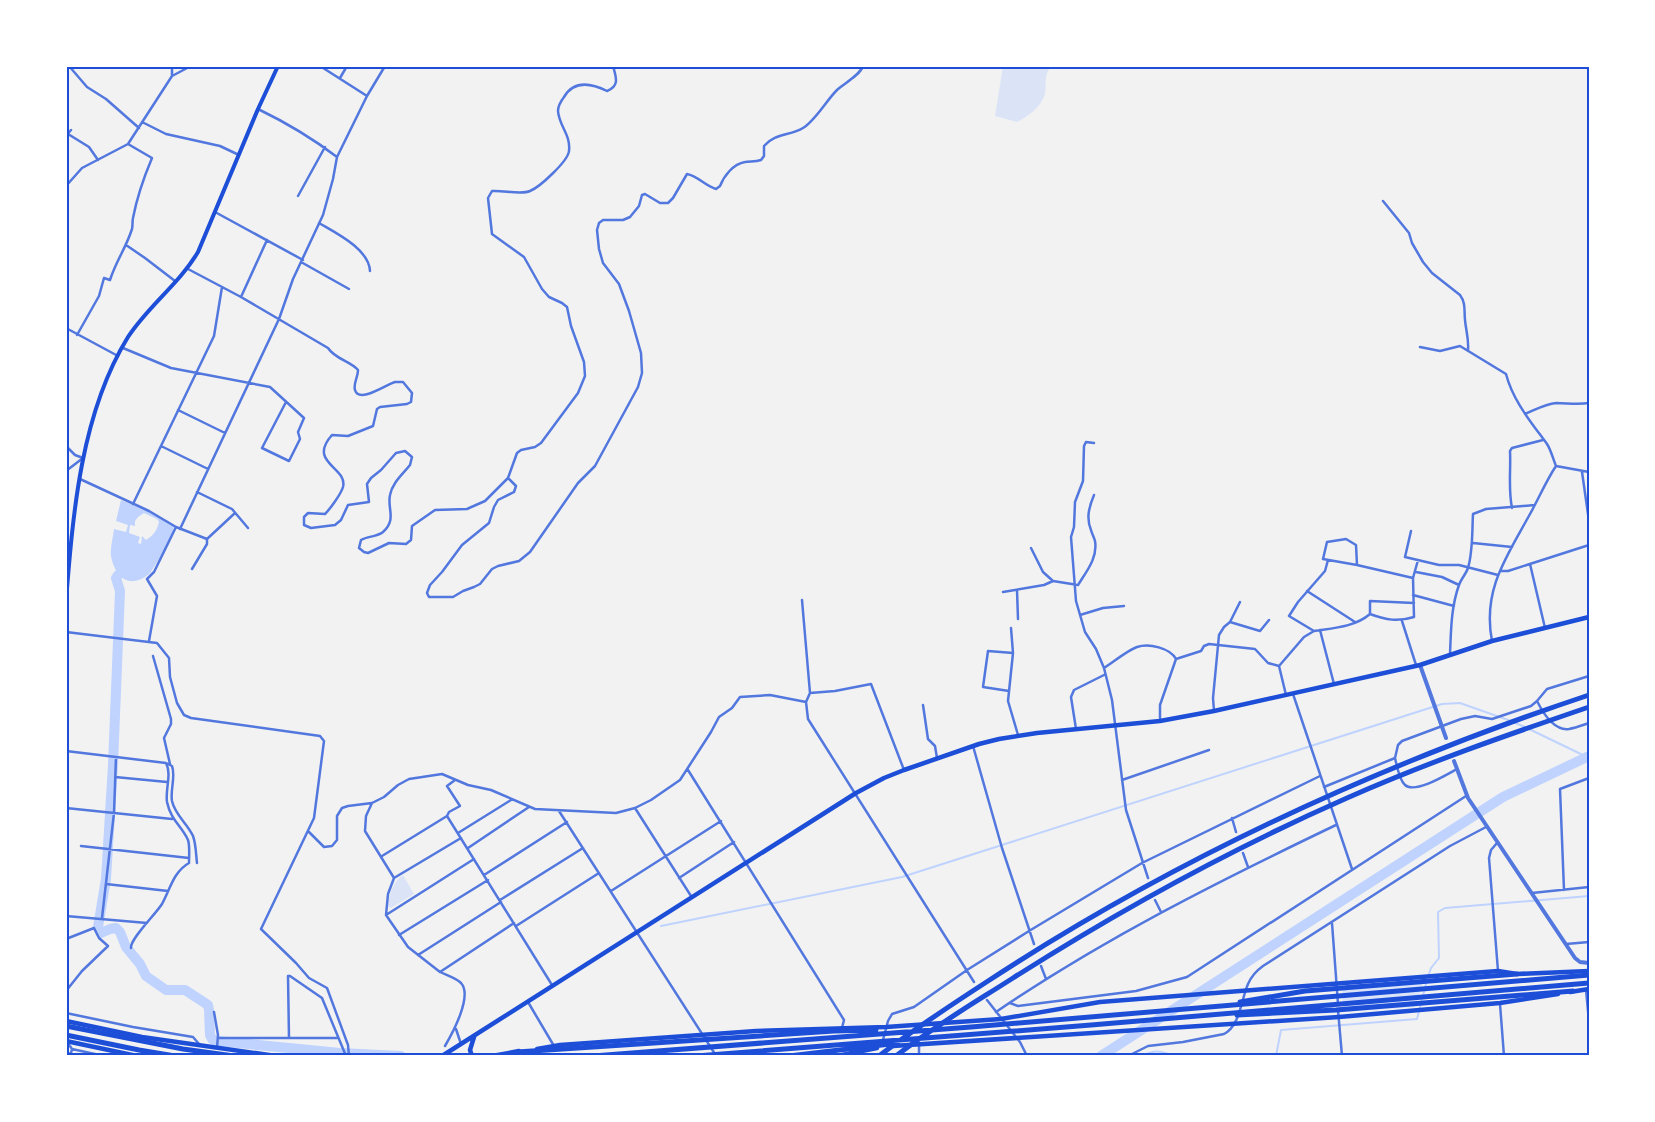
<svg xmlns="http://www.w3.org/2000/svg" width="1655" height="1122" viewBox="0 0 1655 1122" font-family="Georgia,serif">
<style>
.green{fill:#dbe4f7}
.water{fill:#bfd3fe;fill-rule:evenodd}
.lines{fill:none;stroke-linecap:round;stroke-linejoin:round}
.stream{stroke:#bfd3fe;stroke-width:2}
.river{stroke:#bfd3fe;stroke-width:10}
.minor{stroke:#5277de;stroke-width:2.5}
.tertiary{stroke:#5277de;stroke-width:4}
.secondary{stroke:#1d4ed8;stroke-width:4}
.primary{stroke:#1d4ed8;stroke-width:4.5}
.trunk{stroke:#1d4ed8;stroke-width:4.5}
.motorway{stroke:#1d4ed8;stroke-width:5}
.neatline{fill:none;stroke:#1d4ed8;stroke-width:2}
</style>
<rect width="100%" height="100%" fill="#f2f2f2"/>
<!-- green -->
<path class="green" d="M1003 66H1052C1043 74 1047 83 1045 93 1043 105 1028 117 1017 122L995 116Z
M403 875 414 894 391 908 388 906C389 894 393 882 403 875Z
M1424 979 1415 1007 1344 1012 1342 986Z"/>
<!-- water -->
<path class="water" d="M121 500 148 511 174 527C173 529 173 532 172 534 171 539 152 572 149 574 129 590 115 577 111 556 110 548 113 538 114 529L126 532 128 525 116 521ZM144 513 157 519 159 522C157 530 154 535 146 540L142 536 141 544 138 543 140 537 129 533 130 525 135 526V521L138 517Z"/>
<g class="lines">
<!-- stream -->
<path class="stream" d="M1515 723 1525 727
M1529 729 1587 757
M661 926 902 877 1442 704 1460 703 1511 721
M1428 977 1431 968 1439 958 1438 912 1445 908 1589 896
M1142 1056C1153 1050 1161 1050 1172 1056
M1276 1056 1281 1030 1417 1019 1426 984"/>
<!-- river -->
<path class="river" d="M118 575 116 578 120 591 113 765 106 879 98 927 101 933 110 929 116 928 120 932 126 947 140 964 146 976 166 990H185L208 1005 209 1010 210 1035 212 1039 217 1041 340 1053 401 1056
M1101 1056 1503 797 1589 756"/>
<!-- minor -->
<path class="minor" d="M69 66 87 87 106 99 139 128
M172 76 191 66
M340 78 347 66
M367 96 385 66
M258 109C287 123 312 138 337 157
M142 122 166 134 220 146 239 155
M68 134 89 147 98 160
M66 136 71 130
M66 186 82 168 128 144 172 76V66
M298 196 325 147
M1383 201 1409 233 1412 243 1423 262 1432 273 1460 295C1466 303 1464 311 1465 320 1466 331 1469 339 1468 350
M215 212 303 260
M319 223C336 233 369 249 370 271
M126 245 145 258 175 281
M301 262 349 289
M188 269 241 297 328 348C335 359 350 361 358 370 358 377 353 384 355 390 359 404 387 384 395 382 397 382 401 382 403 382L412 393 411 402 407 404 380 407 377 409 373 426 348 436 332 435C307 463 348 467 343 487 341 494 330 509 325 514L308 513 304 517V525L311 528 335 525 341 520 348 505 369 502 367 484 371 478 381 470 396 453 405 451 412 457 410 465C403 474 392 483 390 495 387 509 397 519 383 532 377 537 368 536 361 540L359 548 364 552 368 553 389 543 406 544 411 540 412 526 435 510 467 509 485 501 508 478 517 453 521 450 535 447 541 443 578 393 585 376 584 362 571 326 567 307 562 303 549 297 542 289 524 257 492 234 488 198 492 191C503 190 521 195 530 191 540 187 568 161 569 151 571 135 559 126 558 111 558 106 561 101 564 97 574 80 591 83 607 91 620 86 616 77 613 66
M241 297 267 240
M66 328 118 356
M77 335 99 296 104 278 110 280C116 261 126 248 132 229 133 225 132 222 133 218 137 197 144 177 152 158L128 144
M1420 347 1440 351 1460 346 1506 374C1513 401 1531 422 1547 444 1551 450 1553 459 1556 466
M123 348 171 368 270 387 304 418 298 432 300 439 289 461 262 448 286 402
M178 410 225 433
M1525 414C1535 410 1545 404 1556 403 1567 403 1577 405 1589 403
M1094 443 1086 442 1084 446 1083 481 1075 502 1074 527 1071 537 1076 601 1085 632 1096 649 1104 668 1112 700 1126 810 1148 878
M66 446 75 455 83 458 66 471
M161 446 208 469
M1556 466 1589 472
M1582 472 1589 521
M508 478 516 486 514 492 498 500 494 507 489 523 462 545 442 572 430 585 427 593 429 597H453L463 591 474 587 480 584 492 569 498 566 519 561 530 552 578 483 595 466 638 387 642 373 641 353 629 311 619 284 603 263 599 249 597 230 599 223 603 220H623L630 217 639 206 642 195 645 194 660 203H668L673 198 687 174C698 176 705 186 716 189L720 186C724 176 733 164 745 162 750 161 755 162 761 160L764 156V146C775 133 790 136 803 128 815 121 826 101 837 90 845 83 860 75 863 66
M80 479 149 511 176 527 207 539
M197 492 232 509 248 528
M133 504 214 336 222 287
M1512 508C1508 489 1511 470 1510 451L1512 448 1543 440
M180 529 279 319 293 279 323 215 333 179 337 157 367 96 320 66
M1411 531 1405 557 1439 565H1459L1498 575
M1473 543 1512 547
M1031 548 1043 572 1053 581
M1328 560 1325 571 1298 602 1289 616 1314 631C1333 628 1355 627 1370 614 1386 620 1398 622 1414 617L1413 578 1418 560
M1530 564 1545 628
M1357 565 1356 545 1346 539 1327 542 1323 559 1357 565 1413 578
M192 569 207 544V539L235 513
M1500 571H1508L1589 545
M1416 572 1442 577 1459 585
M1017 590 1018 619
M1307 591 1355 622
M1003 592 1044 585 1053 581 1078 585C1086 572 1098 558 1095 541 1094 537 1092 534 1091 530 1086 518 1089 507 1094 495
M1413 595 1454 606
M802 600 810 693 806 702 808 719 974 982
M1370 614V601L1414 603
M1080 615 1103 608 1124 606
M1402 621 1416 665
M1230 622 1260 631 1269 620
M1011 628 1013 653 1008 701 1018 735
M1320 630 1334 684
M66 632 157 643 169 658 170 677 177 703 184 715 191 718 320 736 324 741 314 818 261 929 296 963 309 978 327 988 348 1045 349 1056
M149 641 157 596 147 579 154 572 176 527
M1492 641C1482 590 1507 556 1530 514 1539 498 1546 481 1556 466
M1450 654C1451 631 1451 607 1459 585 1461 579 1466 574 1468 568 1473 551 1472 532 1473 514L1486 509 1535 505
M153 656 171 719V724L164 738 170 764
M1176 659 1201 651 1204 646 1209 644 1255 649 1268 663 1279 666 1286 695
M1279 666 1304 637 1314 631
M1104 668C1112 663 1128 650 1137 647 1149 643 1170 648 1176 659L1160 705V721
M1009 691 983 687 988 651 1013 653
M810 693 835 691 871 684 904 770
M1293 694 1352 869
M1537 701C1543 713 1554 731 1569 729 1575 728 1583 725 1589 723
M923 705 928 739 935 746 937 758
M1214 711 1213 698 1219 635 1224 627 1230 622 1240 602
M1076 729 1071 697 1074 690 1104 675
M973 746 1002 848 1034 944
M66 751 166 763 172 766C176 776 170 790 172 801 175 815 187 823 193 836 196 844 196 855 197 863
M1395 758C1397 766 1399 780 1405 785 1415 794 1446 775 1457 769
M688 770 844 1020 842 1028
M115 777 167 782
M1122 780 1209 750
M1324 787 1395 758 1398 745 1402 741 1461 719 1475 716 1492 719 1531 706 1537 701 1547 689 1589 676
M372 803 366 816 365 831 394 878 388 894 386 915 408 947 440 972 514 923
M66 808 172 819
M635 808 691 896
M559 811 715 1054
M447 816 449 812 460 806 447 786 455 780
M1232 818 1236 832
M308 831 324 847 332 846 337 840V816L342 808 348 806 372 803 384 797 398 785 409 779 442 774 468 785 491 790 535 809 616 813 635 808 651 800 680 780 711 732 719 717 732 708 740 697 770 695 806 702
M458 833 511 800
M1497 843 1491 850 1489 858 1498 971
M81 846 189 858
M468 848 529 807
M1243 853 1248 867
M382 856 447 816 552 985
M484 875 567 822
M394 878 461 838
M679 878 734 842
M106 884 168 891
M1564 890 1560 789 1589 778
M611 891 721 821
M1532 893 1589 887
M500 900 583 848
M1155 900 1161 912
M386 915 474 859
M66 916 147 923
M102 918 114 813 116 757
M1332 923 1338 1004
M516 926 599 873
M399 935 488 880
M66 939 94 928 99 938 108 946 82 971 66 991
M1566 944 1589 942
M131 948C130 939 155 915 162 904 170 890 173 872 189 863 189 856 190 846 188 840 182 826 171 821 167 802 165 790 172 774 166 763
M418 955 501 902
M1041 966 1046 979
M440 972C446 975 456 978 461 983 473 996 452 1034 445 1046
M1586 990 1589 1021
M987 1000 1020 1042 1027 1056
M528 1002 554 1046
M1010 1003 1018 1006 1136 991 1187 977 1466 796
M1500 1004 1504 1056
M1338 1010 1342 1056
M214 1012 218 1035 217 1048
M996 1012C1103 939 1219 881 1336 825
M66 1013 133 1027 193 1037 199 1044
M456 1029 461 1044
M218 1038H338
M289 1038 288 976H290L322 998 346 1056
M883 1040 888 1021 892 1014 914 1007 967 970 1029 931 1142 863 1320 776
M67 1042 72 1049 104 1056
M919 1045V1056
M66 1055 71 1053 72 1049
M1128 1056 1148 1046 1183 1042 1224 1034C1240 1026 1241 1000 1248 984 1251 977 1256 971 1263 966L1450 846 1486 827"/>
<!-- tertiary -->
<path class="tertiary" d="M1420 665 1446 738
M1454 761 1468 798 1575 958 1580 962 1589 963"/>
<!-- secondary -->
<path class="secondary" d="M66 601C73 513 81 413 128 337 148 306 179 284 198 252L258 109 278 66"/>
<!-- primary -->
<path class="primary" d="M442 1056 856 793 884 778 904 770 979 744 999 739 1037 733 1160 721 1214 711 1420 665 1492 641 1589 617
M472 1056 470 1050 474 1037"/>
<!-- trunk -->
<path class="trunk" d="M1570 992 1589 989
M66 1021 142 1037 276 1056
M66 1041 137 1056
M893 1046 1339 1017 1500 1003 1558 994
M537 1049 560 1045 756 1031 886 1027 1001 1019 1100 1002 1498 971 1517 974 1589 971
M492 1056 519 1051
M837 1056 877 1048"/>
<!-- motorway -->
<path class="motorway" d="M1240 1002 1305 991 1517 974
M1237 1015 1336 1010 1573 991
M66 1026 183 1049 234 1056
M66 1035 139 1050 175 1056
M517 1052 834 1031 876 1030
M593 1056 971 1027 1589 975
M696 1056 1091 1025 1589 983
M789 1056 890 1044
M879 1056C914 1029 951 1005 988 981 1176 858 1376 766 1589 695
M896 1056C933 1027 974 1003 1013 978 1120 910 1231 849 1347 798 1426 763 1507 735 1589 707"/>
</g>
<!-- border -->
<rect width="1655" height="1122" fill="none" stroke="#ffffff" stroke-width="135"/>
<rect x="68" y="68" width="1520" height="986" class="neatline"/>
</svg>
